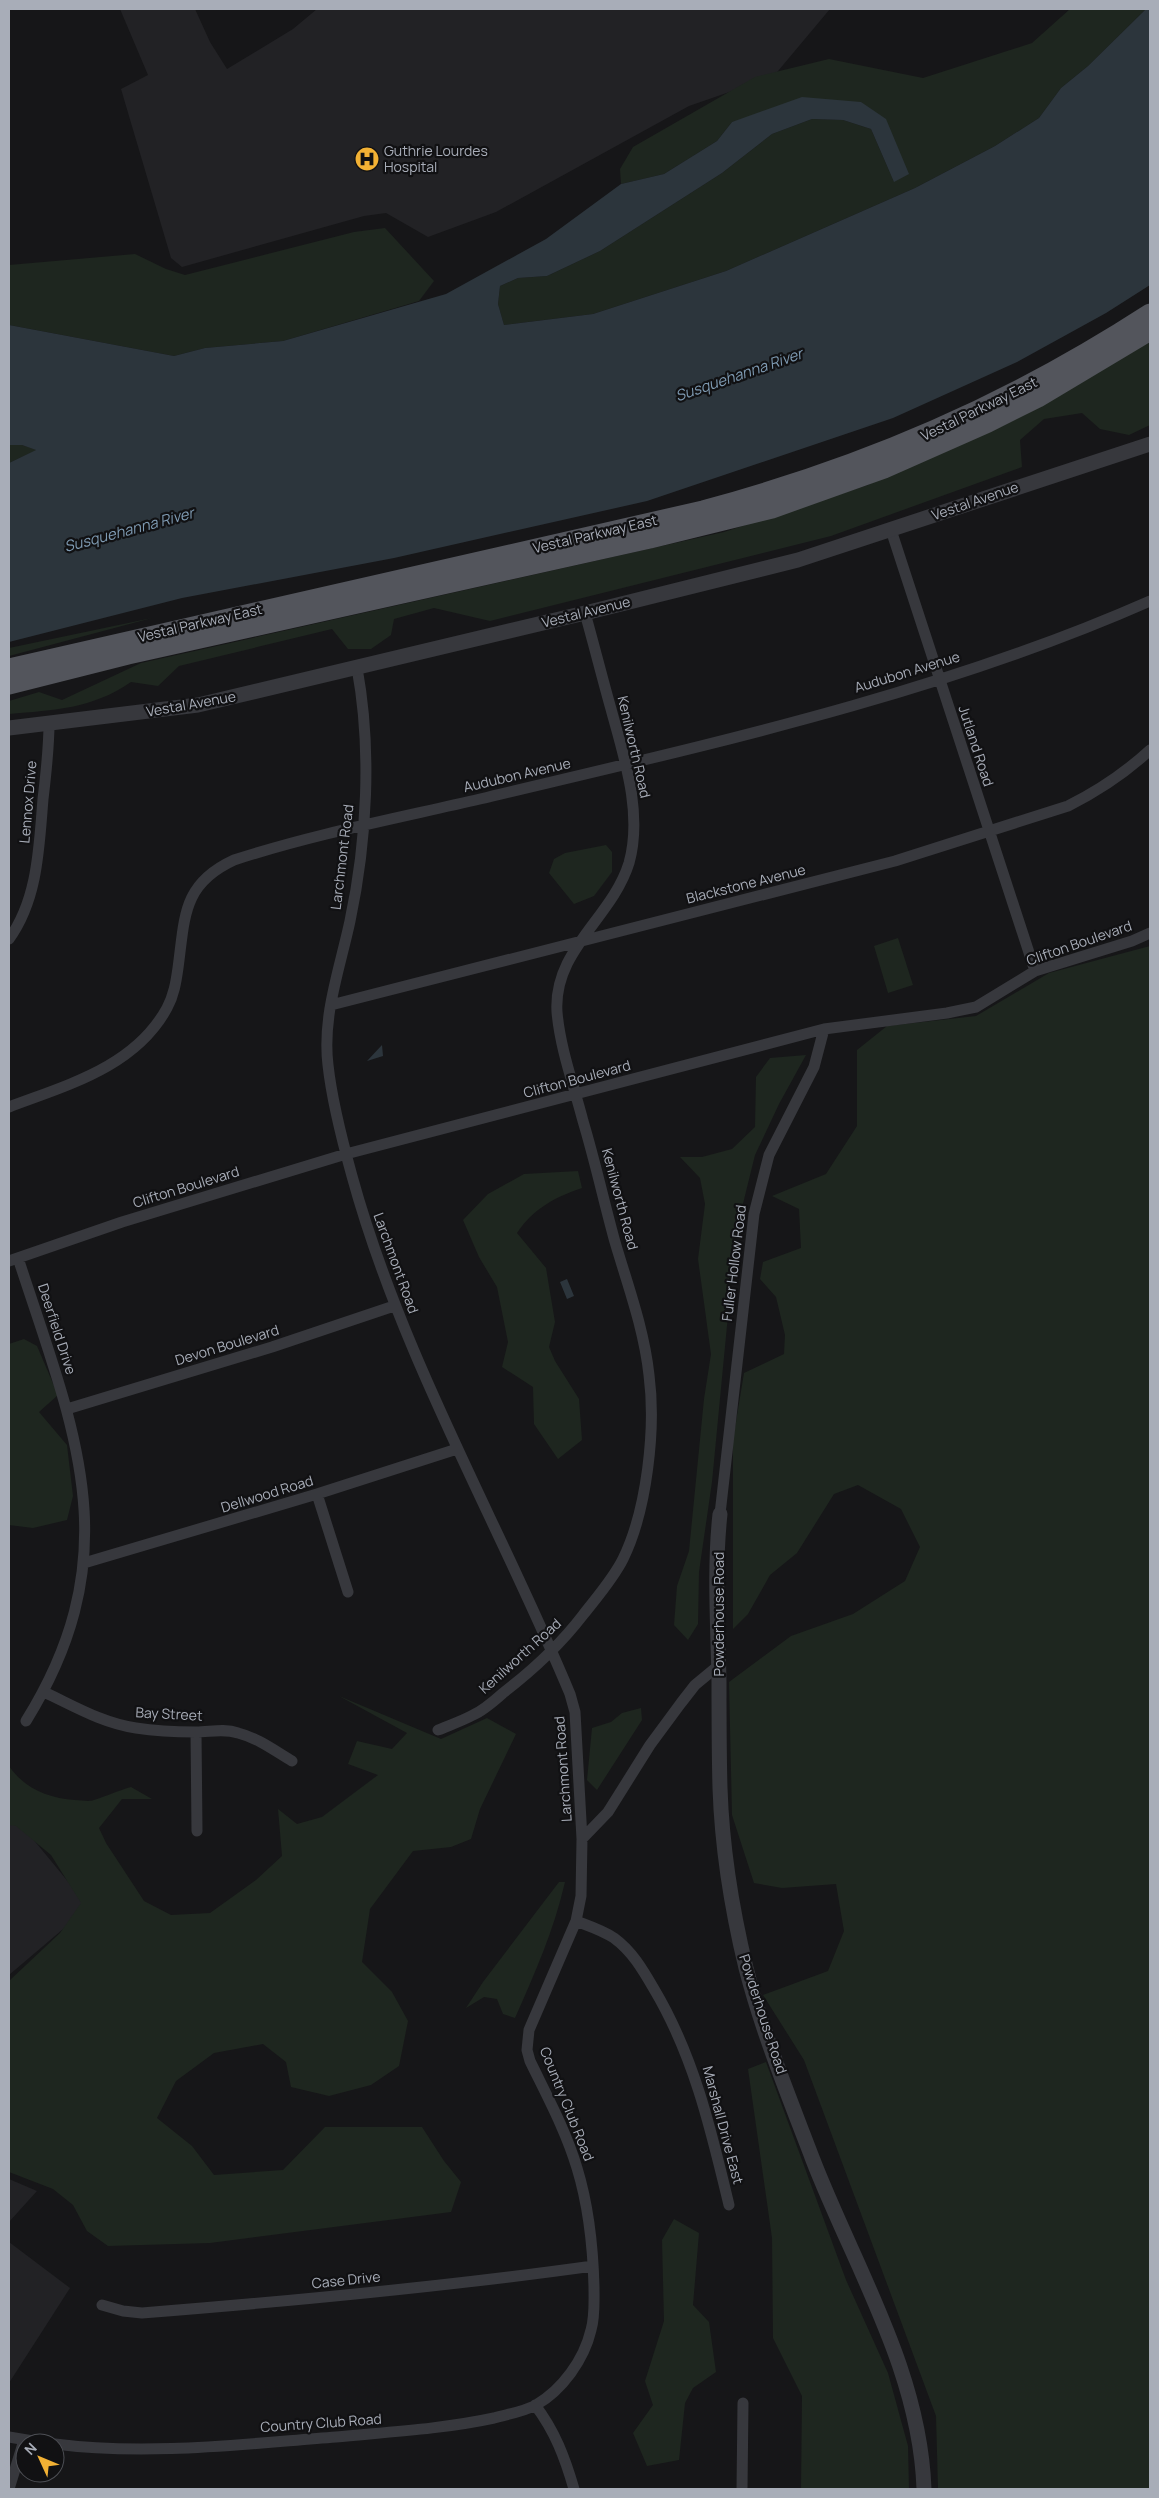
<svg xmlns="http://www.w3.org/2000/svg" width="1159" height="2498" viewBox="0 0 1159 2498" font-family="Manrope,sans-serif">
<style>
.built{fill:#222225}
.green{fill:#1e261f}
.water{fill:#2c353c}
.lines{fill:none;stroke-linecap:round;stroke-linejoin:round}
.minor{stroke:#37383d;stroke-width:11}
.tertiary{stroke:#37383d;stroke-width:15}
.primary{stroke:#53555c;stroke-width:19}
.labels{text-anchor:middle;stroke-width:4.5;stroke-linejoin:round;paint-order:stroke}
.poi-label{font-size:14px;fill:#a8adb8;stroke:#111113;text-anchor:start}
.street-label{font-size:14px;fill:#a8adb8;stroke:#111113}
.water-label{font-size:15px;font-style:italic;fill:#7f9bb3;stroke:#111113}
</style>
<rect width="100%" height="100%" fill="#161618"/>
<!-- built -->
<path class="built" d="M120 9H195L210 42 227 69 293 29 317 9H830L773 77 689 106 496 212 428 237 386 213 364 216 182 267 171 258 121 89 148 75Z
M9 1810 89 1907 9 1975Z
M9 2179 37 2191 9 2222Z
M9 2242 70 2288 9 2383Z"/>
<!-- green -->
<path class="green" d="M1070 9H1146L1088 66 1061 88 1039 118 995 146 915 188 726 271 593 314 504 325 498 304 500 286 518 278 547 276 600 251 722 173 772 134 812 119 843 120 871 129 894 182 861 102 732 122 717 141 664 174 621 184 620 169 633 147 755 77 829 59 923 78 1032 43Z
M385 228 434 281 419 301 283 341 205 348 174 356 9 325V265L135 254 166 269 185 275 354 232Z
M1150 342V425L1129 435 1100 429 1082 413 1044 419 1020 440 1022 467 831 536 490 621 434 608 394 619 391 635 371 649H348L332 629 179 666 158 686 131 682C92 709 54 710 9 714V701L39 692 62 700 141 663 724 532 868 485Z
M9 445H22L37 450 9 463Z
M152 618 9 656V648Z
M606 845 612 852V872L594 896 574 904 549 873 554 859 565 853Z
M898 938 913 985 888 993 874 946Z
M1150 946V2489H938L936 2416 804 2060 763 1995 828 1971 844 1931 836 1884 782 1888 754 1883 732 1815 729 1682 791 1636 853 1614 905 1581 920 1547 901 1509 858 1485 834 1494 797 1553 770 1575 748 1614 733 1629V1440L744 1373 784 1354 785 1335 776 1297 760 1279 763 1262 801 1248 799 1209 772 1196 826 1174 857 1126V1050L887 1026 976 1016 1049 973Z
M806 1055 779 1104 755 1155 736 1232 712 1482 699 1572 698 1624 688 1640 674 1625 677 1586 689 1551 704 1399 711 1354 698 1259 705 1204 700 1178 680 1157H702L732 1149 755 1127 756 1077 770 1058Z
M578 1171 582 1188C555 1197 533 1209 517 1233L546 1268 555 1322 549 1347 555 1361 579 1399 582 1440 558 1459 534 1424 533 1387 502 1367 508 1342 497 1287 479 1257 463 1220 488 1194 524 1174Z
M24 1339 37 1346 58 1395 39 1412 67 1445 73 1496 67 1520 33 1528 9 1525V1344Z
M339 1696 441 1739 487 1718 516 1734 480 1809 471 1839 451 1847 413 1851 370 1909 362 1962 392 1992 408 2021 399 2066 371 2085 329 2096 291 2087 286 2062 263 2044 214 2053 176 2081 157 2118 192 2146 214 2175 283 2170 325 2127H422L444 2161 461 2182 451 2212 210 2243 108 2246 87 2231 73 2205 53 2189 9 2172V1981L60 1933 81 1903 51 1855 16 1826 9 1825V1766C25 1789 48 1798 75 1800 81 1800 89 1802 94 1800 107 1796 117 1791 131 1787L152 1799H122L99 1828 106 1843 144 1901 171 1915 210 1913 256 1880 282 1856 278 1809 297 1824 322 1817 378 1775 348 1764 357 1741 392 1749 407 1733Z
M641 1708 642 1720 597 1790 587 1780 592 1728 611 1722 622 1713Z
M559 1882H565C554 1930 535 1973 515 2018L503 2014 497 1999 484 1997 466 2008 483 1982Z
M766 2062 846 2280 888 2373 908 2446 909 2489H801L802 2396 773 2338 772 2238 748 2069Z
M674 2219 699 2233 693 2305 709 2322 716 2372 693 2388 685 2403 679 2460 647 2466 633 2433 653 2405 645 2381 664 2321 662 2240Z"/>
<!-- water -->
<path class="water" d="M1146 9H1150V285L1106 313 1017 362 893 418 647 501 394 558 182 598 9 642V463L36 450 22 445H9V325L174 356 205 348 283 341 446 294 546 239 621 184 664 174 717 141 732 122 802 97 861 102 886 119 909 174 894 182 871 129 843 120 812 119 772 134 722 173 600 251 547 276 518 278 500 286 498 304 504 325 593 314 726 271 915 188 995 146 1039 118 1061 88 1088 66Z
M382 1045 383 1056 367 1061Z
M567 1279 574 1296 567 1299 560 1282Z"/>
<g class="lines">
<!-- minor -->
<path class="minor" d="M891 530 1035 971
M357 668C372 749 367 841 350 921 340 968 322 1016 328 1065 332 1102 342 1140 352 1176 402 1358 498 1521 570 1694L575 1712 582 1839
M9 939C38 899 39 847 43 799 46 774 49 749 49 723
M331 1005 895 861 1068 806C1098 791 1125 773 1150 750
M9 1107C67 1085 135 1067 167 1008 174 995 176 982 178 968 185 917 182 884 234 860 314 834 398 818 480 799 706 745 937 695 1150 601
M18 1258C74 1430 131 1552 26 1721
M9 1261 122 1222 346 1154 824 1029 947 1013 976 1007 1035 971 1132 941 1150 933
M67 1409 272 1347 394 1306
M317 1494 348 1592
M720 1514 754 1214 769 1155 814 1067 824 1029
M84 1563 317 1494 457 1449
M44 1692C74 1706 102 1723 136 1728 155 1731 177 1732 196 1732 210 1732 224 1728 238 1733 258 1738 275 1751 292 1761
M438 1730C450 1725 462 1721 473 1715 484 1710 494 1701 503 1693 533 1670 560 1645 583 1615 597 1597 613 1579 623 1559 647 1510 656 1429 649 1375 644 1329 628 1286 615 1242 604 1202 595 1161 583 1121 574 1086 560 1048 557 1012 553 950 612 918 629 863 643 813 624 757 611 709 602 677 594 645 585 613
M196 1732 197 1831
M576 1921C589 1926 602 1930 614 1938 632 1951 643 1970 654 1989 694 2056 711 2130 729 2205
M102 2305 123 2311 142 2313C293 2301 443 2287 593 2266
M535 2405C555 2431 565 2458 574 2489
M9 2437 45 2443
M55 2444C147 2456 243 2444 336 2437 388 2432 443 2429 494 2418 508 2414 523 2412 536 2405 562 2390 584 2360 591 2330 595 2317 594 2301 594 2287 593 2247 589 2207 577 2168 566 2131 547 2096 530 2061L527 2050 529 2030 576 1921 581 1896 582 1839 608 1812 650 1745 681 1703 695 1685 718 1666
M9 2489 24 2440
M742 2489 743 2403"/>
<!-- tertiary -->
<path class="tertiary" d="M9 728 198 705 585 613 798 560 1150 444
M720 1514C714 1569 718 1626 719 1681 719 1717 719 1752 720 1788 722 1848 732 1910 746 1968 763 2034 789 2097 813 2160 855 2268 920 2371 924 2489"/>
<!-- primary -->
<path class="primary" d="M9 668 703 510C866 466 1008 405 1150 313
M9 685 128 655 650 539 772 509 884 469 988 423 1038 398 1150 331"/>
</g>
<!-- icons -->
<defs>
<symbol id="hospital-disc" viewBox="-11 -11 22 22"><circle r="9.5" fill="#f2b134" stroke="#111113"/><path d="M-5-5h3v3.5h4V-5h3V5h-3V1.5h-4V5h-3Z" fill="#111"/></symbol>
</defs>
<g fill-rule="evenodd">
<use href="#hospital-disc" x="353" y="145" width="28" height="28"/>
</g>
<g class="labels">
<!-- poi labels -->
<g class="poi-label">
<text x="384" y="156">Guthrie Lourdes<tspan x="384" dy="16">Hospital</tspan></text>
</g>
<!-- street labels -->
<g class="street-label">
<text transform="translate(979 409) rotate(-26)" y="5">Vestal Parkway East</text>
<text transform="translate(975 501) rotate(-19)" y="5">Vestal Avenue</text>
<text transform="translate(595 534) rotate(-13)" y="5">Vestal Parkway East</text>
<text transform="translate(586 612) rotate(-14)" y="5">Vestal Avenue</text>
<text transform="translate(200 623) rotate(-13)" y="5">Vestal Parkway East</text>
<text transform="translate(907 672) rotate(-17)" y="5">Audubon Avenue</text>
<text transform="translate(191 704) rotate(-10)" y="5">Vestal Avenue</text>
<text transform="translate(976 746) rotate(72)" y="5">Jutland Road</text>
<text transform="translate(634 747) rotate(77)" y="5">Kenilworth Road</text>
<text transform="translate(517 775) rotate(-13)" y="5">Audubon Avenue</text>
<text transform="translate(28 802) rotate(-85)" y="5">Lennox Drive</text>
<text transform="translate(342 857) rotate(-83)" y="5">Larchmont Road</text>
<text transform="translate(746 884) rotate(-14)" y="5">Blackstone Avenue</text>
<text transform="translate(1079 943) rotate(-19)" y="5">Clifton Boulevard</text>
<text transform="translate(577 1079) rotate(-15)" y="5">Clifton Boulevard</text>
<text transform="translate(186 1187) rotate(-17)" y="5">Clifton Boulevard</text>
<text transform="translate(620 1199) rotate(75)" y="5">Kenilworth Road</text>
<text transform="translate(396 1263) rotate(70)" y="5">Larchmont Road</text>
<text transform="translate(734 1263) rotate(-83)" y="5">Fuller Hollow Road</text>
<text transform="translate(57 1329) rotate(72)" y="5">Deerfield Drive</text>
<text transform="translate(227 1345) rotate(-17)" y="5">Devon Boulevard</text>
<text transform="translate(267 1494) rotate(-17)" y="5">Dellwood Road</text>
<text transform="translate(719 1614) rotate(-90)" y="5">Powderhouse Road</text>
<text transform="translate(520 1656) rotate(-42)" y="5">Kenilworth Road</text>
<text transform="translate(169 1714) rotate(3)" y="5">Bay Street</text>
<text transform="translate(563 1769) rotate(-94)" y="5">Larchmont Road</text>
<text transform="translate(763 2014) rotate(72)" y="5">Powderhouse Road</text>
<text transform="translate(567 2104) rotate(68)" y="5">Country Club Road</text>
<text transform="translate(723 2125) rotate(75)" y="5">Marshall Drive East</text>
<text transform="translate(346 2280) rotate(-6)" y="5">Case Drive</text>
<text transform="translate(321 2423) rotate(-4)" y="5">Country Club Road</text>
</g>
<!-- water labels -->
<g class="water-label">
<text transform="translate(739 375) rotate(-19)" y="5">Susquehanna River</text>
<text transform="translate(129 530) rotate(-15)" y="5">Susquehanna River</text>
</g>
</g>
<!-- border -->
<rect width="1159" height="2498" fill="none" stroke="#a8adb8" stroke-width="20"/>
<!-- north arrow -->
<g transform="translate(40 2458) rotate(314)"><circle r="24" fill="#111113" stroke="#4d4f55"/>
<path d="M0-4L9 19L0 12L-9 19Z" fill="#f2b134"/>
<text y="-8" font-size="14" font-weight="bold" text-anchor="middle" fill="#a8adb8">N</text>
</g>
</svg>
